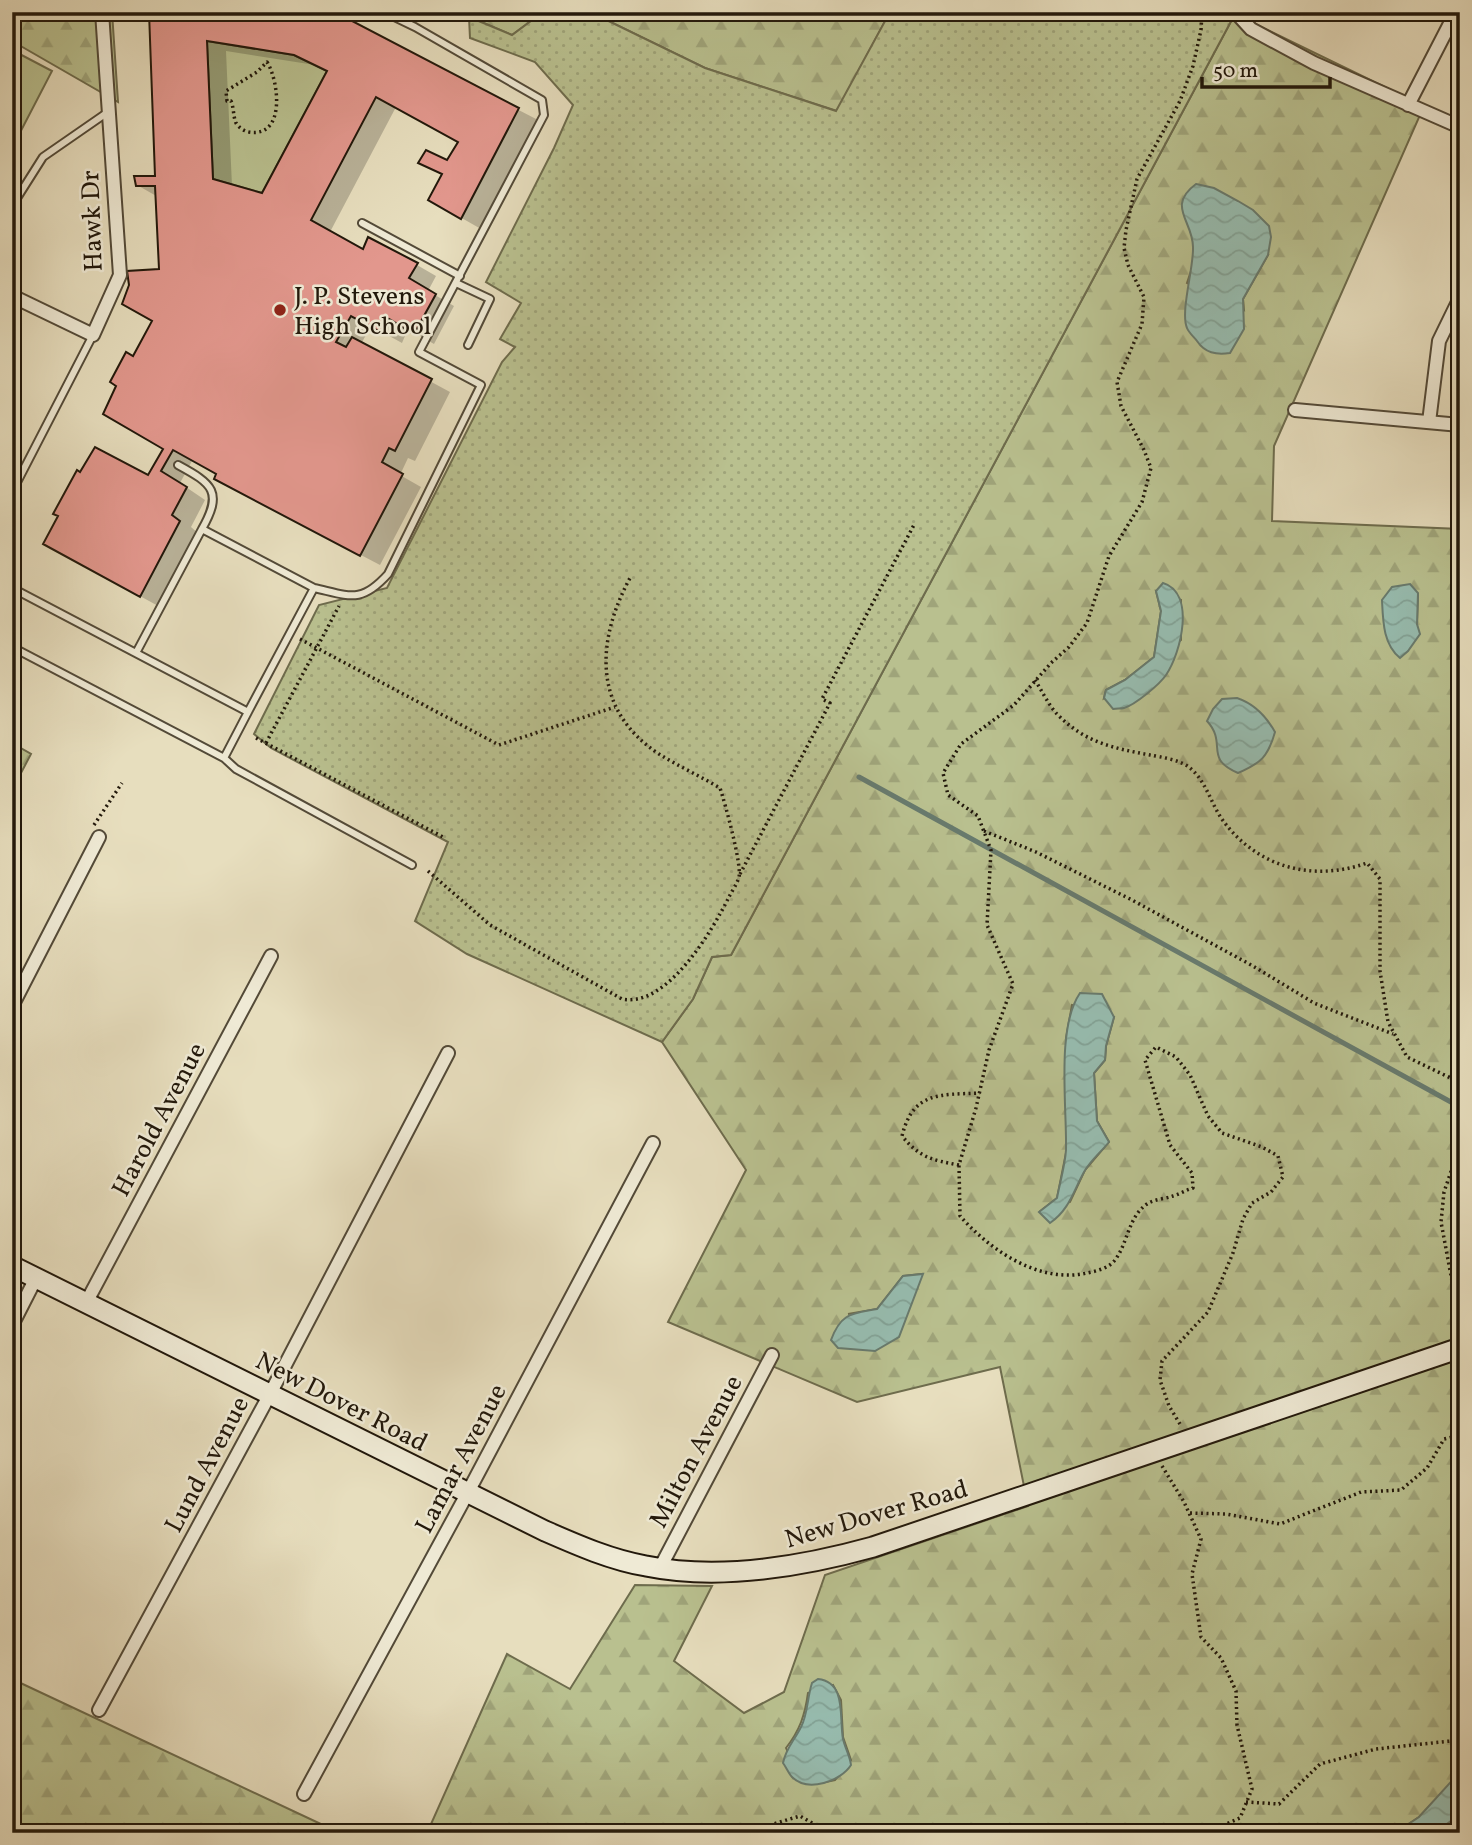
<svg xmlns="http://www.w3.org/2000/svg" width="1472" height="1845" viewBox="0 0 1472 1845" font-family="Vollkorn,serif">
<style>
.green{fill:#b9c08f;stroke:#6e6c4d;stroke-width:2}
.forest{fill:url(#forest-firs);stroke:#6e6c4d;stroke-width:2;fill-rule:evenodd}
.park{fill:url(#park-dots);stroke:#6e6c4d;stroke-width:2}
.water{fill:url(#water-waves);stroke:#687a6d;stroke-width:2}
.shadow{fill:#0003;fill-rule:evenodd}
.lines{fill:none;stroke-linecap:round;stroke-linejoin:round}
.stream{stroke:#687a6d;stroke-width:5}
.building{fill:#e2978d;stroke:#22180b;stroke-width:2;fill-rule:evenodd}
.lane-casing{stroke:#534a38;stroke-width:10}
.street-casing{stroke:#534a38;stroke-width:16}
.secondary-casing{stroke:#22180b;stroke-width:23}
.path{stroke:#22180b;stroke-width:3.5;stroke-dasharray:2 3.5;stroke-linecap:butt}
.lane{stroke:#efead5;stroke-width:6}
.street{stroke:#efead5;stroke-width:12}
.secondary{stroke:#efead5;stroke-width:19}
.poi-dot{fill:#8f2418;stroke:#efead5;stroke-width:2.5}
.labels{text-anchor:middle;stroke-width:5;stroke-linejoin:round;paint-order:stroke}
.street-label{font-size:26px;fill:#22180b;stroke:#efead5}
.poi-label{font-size:26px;fill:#22180b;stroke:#efead5;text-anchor:start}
</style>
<defs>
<pattern id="forest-firs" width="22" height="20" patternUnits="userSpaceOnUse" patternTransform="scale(1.75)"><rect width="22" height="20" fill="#b9c08f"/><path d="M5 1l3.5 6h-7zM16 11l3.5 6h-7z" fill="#9fa47a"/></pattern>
<pattern id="park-dots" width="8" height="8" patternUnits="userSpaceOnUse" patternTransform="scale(1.75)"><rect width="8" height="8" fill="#b9c08f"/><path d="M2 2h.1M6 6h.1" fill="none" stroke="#9fa47a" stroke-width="1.8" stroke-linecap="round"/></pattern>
<pattern id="water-waves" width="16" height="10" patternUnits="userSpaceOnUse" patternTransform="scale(1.75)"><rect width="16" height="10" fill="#97bcaf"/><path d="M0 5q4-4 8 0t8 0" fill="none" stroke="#82a195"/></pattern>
</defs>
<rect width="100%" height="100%" fill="#e7debe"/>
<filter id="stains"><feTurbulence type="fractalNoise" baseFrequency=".00286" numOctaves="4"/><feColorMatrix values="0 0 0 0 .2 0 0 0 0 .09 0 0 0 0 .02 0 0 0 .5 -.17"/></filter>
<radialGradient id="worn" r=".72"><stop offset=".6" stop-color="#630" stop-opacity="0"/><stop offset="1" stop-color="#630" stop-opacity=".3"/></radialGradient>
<!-- green -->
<path class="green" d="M207 41 294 55 327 71 262 193 213 179Z
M12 50 52 71 12 148Z"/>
<!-- forest -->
<path class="forest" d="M13 12H112L118 102 12 41Z
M458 12H543L512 35Z
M590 12H890L837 111 705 68Z
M1235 14 1424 106 1274 446 1272 521 1460 529V1774L1419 1817 1404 1827V1833H427L507 1654 570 1689 635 1585 712 1586 674 1661 744 1713 784 1692 825 1575 1028 1506 1000 1367 857 1402 668 1322 746 1170 662 1042 693 999 712 957 731 955ZM1193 238 1268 255 1243 299 1244 310 1187 283 1194 262ZM1156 591 1181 600V640L1104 698 1106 690 1125 680 1154 657 1161 611ZM1418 593 1417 624 1400 657ZM1072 1005 1114 1017 1106 1046 1105 1060 1094 1073 1097 1121 1109 1142 1085 1170 1070 1202 1039 1212 1057 1198 1066 1153V1038ZM922 1274 910 1304 848 1314 877 1309 903 1276ZM833 1685 841 1700 843 1737 851 1760 835 1780 821 1783H802L786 1748C800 1730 805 1715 808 1693Z
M12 743 31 754 12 790Z
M12 1679 340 1833H12Z
M1460 1814V1833H1435Z"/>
<!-- park -->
<path class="park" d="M543 12H590L705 68 836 111 890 12H1236L731 955 712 957 693 999 662 1042 467 954 415 921 448 842 271 748 254 734 319 605 387 588 502 362 515 347 500 339 521 303 486 282 554 148 573 105 535 62 470 38 469 17 512 35Z"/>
<!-- water -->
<path class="water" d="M1196 184 1214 188 1238 201 1253 210 1269 226 1271 237 1268 255 1243 299 1244 329 1230 353C1216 355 1205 353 1197 341 1194 337 1189 333 1187 328 1180 312 1194 267 1193 247 1193 221 1166 206 1196 184Z
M1163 583C1196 593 1181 653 1166 675 1160 684 1135 705 1124 708 1120 709 1117 708 1113 709L1104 698 1106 690 1125 680 1154 657 1161 611 1156 591Z
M1410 584 1418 593 1417 624 1420 634 1408 651 1400 658C1383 644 1383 621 1382 600L1392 587Z
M1237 698C1255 704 1266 716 1275 732 1268 757 1261 763 1238 773 1203 758 1228 744 1207 721L1213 709 1222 699Z
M1080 993 1102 994 1114 1017 1106 1046 1105 1060 1094 1073 1097 1121 1109 1142C1101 1152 1090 1161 1084 1172 1073 1192 1069 1210 1050 1223L1039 1212 1057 1198C1060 1182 1065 1166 1066 1150 1067 1106 1056 1028 1080 993Z
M923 1274 899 1337 875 1351 838 1348 831 1340C841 1313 851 1314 877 1309L903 1276Z
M818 1679C847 1682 839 1718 843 1739 845 1748 850 1756 851 1765 841 1781 808 1793 792 1777 789 1774 786 1767 783 1763 786 1748 794 1741 801 1727 808 1714 807 1698 812 1683Z
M1458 1774H1460V1814L1435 1833H1404V1827L1419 1817Z"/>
<!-- shadow -->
<path class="shadow" d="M150 12 334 14 538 120 481 229 430 200 443 175 421 162 447 163 461 142 396 107 330 232 363 251 417 265 436 276 428 291 454 306 434 344 408 329 402 343 371 326 361 344 450 392 415 461 408 458 400 475 421 487 380 565 235 489 218 474 193 459 180 483 205 500 191 527 198 533 160 607 65 555 149 477 165 448 134 358 154 320 161 271 158 197 137 185 156 177ZM226 51 315 65 328 72 263 195 232 186Z"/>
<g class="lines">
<!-- stream -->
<path class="stream" d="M859 777 1460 1107"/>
</g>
<!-- building -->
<path class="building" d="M149 12H335L519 108 461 219 428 200 442 174 418 163 426 150 447 160 458 142 376 97 311 220 363 249 368 237 418 263 409 278 436 294 414 334 389 319 382 333 351 316 336 342 346 347 352 337 432 379 395 451 389 448 382 462 403 474 360 556 214 479 216 474 173 450 161 471 187 487 172 515 180 521 140 597 43 544 58 516 53 514 77 470 80 472 95 447 148 475 163 449 103 414 116 386 110 382 126 352 133 356 152 321 122 304 129 285 127 271 159 269 155 186H136L134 176H155ZM207 41 294 55 327 71 262 193 213 179Z"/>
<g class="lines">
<defs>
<path id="lane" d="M12 206 43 157 108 112
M362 223 460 276
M456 283 490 299 468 345
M178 465C213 484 223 492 202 529
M12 492 93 335
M12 588 248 712 314 588C350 596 361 604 388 574L481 385 419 352 544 115 542 100 415 27 384 12
M12 647 224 758 236 769 412 865
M136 653 202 529 314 588
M224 758 248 712"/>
<path id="street" d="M1240 12V17L1251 29 1314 63 1460 127
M1408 105 1456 12
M12 296 93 335 120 275 102 12
M1295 410 1460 425
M1429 422 1439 341 1460 298
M12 1006 99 837
M86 1303 271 956
M12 1325 36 1278
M660 1568 772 1355
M99 1710 270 1394 448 1053
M304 1794 467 1494 653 1143"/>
<path id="secondary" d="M12 1266 545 1531C577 1545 611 1560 646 1566 720 1581 801 1567 873 1547L1460 1348"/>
</defs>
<!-- lane casing -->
<use href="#lane" class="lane-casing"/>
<!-- street casing -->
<use href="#street" class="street-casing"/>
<!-- secondary casing -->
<use href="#secondary" class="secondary-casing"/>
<!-- path -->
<path class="path" d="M267 62C279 81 286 138 249 132 244 131 239 128 236 123 233 116 234 108 231 101H227L226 91 257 72Z
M300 639 499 745 615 707
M1035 680C1042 691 1049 706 1058 715 1086 743 1113 748 1150 755 1161 757 1181 760 1190 768 1207 782 1211 805 1224 822 1259 868 1313 882 1367 863L1380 879V971L1388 1022 1407 1057 1457 1081 1460 1087
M256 738 445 838
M266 743 339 606
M94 825 122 783
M984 831 1036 852 1132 900 1253 966 1314 1003 1393 1034
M428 871 490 925 622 999C667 1008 712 931 729 897 732 891 737 884 739 877 742 865 725 803 720 788 700 776 678 766 659 754 592 710 596 641 630 578
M740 874 830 703 822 699 915 523
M1460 1145 1444 1192 1441 1222 1452 1281 1460 1297
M959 1165C932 1160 920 1158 902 1136 913 1091 940 1095 980 1093
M1180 1424 1169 1406 1160 1380 1162 1361 1208 1312 1233 1253 1243 1219 1252 1203 1271 1192 1283 1177 1278 1156 1262 1147 1222 1133 1208 1116 1190 1075 1176 1057 1156 1047 1145 1060 1170 1145 1192 1173 1193 1188C1186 1190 1180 1194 1173 1196 1165 1199 1154 1199 1147 1204 1128 1217 1128 1243 1115 1260 1109 1268 1097 1271 1087 1273 1039 1284 990 1250 960 1216L959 1165 976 1108 989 1050 1013 984 987 925 991 850 978 816 948 795 943 773 961 744 1014 705 1051 663 1069 647 1087 623 1109 556 1142 502 1151 468 1144 450 1121 406 1117 382 1142 324 1144 297 1128 265 1124 248 1126 230 1137 179 1180 101 1193 66 1201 30 1202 12
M1162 1466 1184 1502 1201 1539 1192 1574 1201 1637 1221 1658 1236 1691 1237 1725 1252 1789 1240 1818 1212 1830 1179 1833
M1190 1513 1226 1514 1280 1524 1361 1492 1401 1490 1427 1468 1444 1439 1460 1435
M1246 1802 1279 1804 1320 1764 1376 1749 1460 1740
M743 1833 800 1816 830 1833
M868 1833 876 1829 892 1833"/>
<!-- lane -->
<use href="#lane" class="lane"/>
<!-- street -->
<use href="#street" class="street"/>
<!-- secondary -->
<use href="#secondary" class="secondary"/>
</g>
<!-- markers -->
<circle class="poi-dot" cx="280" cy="310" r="7"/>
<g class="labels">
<!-- street labels -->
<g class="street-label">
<text transform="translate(91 221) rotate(-92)" y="9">Hawk Dr</text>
<text transform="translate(158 1119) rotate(-62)" y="9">Harold Avenue</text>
<text transform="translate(342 1401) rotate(27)" y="9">New Dover Road</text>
<text transform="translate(695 1451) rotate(-62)" y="9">Milton Avenue</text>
<text transform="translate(460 1458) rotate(-62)" y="9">Lamar Avenue</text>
<text transform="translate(206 1464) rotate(-62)" y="9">Lund Avenue</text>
<text transform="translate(876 1513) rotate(-16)" y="9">New Dover Road</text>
</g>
<!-- poi labels -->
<g class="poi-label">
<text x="294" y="304">J. P. Stevens<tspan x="294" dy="30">High School</tspan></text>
</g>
</g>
<!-- margin -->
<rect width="1472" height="1845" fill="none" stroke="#e7debe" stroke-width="42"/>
<rect x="14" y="14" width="1444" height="1817" fill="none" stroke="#22180b" stroke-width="3.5"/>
<rect x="21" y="21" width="1430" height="1803" fill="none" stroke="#22180b" stroke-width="2"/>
<!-- scale -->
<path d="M1202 77v10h128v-10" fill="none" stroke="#22180b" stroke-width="3.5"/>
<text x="1213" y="77" font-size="21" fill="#22180b" stroke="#efead5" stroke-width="5" paint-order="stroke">50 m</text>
<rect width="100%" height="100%" filter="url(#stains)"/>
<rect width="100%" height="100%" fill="url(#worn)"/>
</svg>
